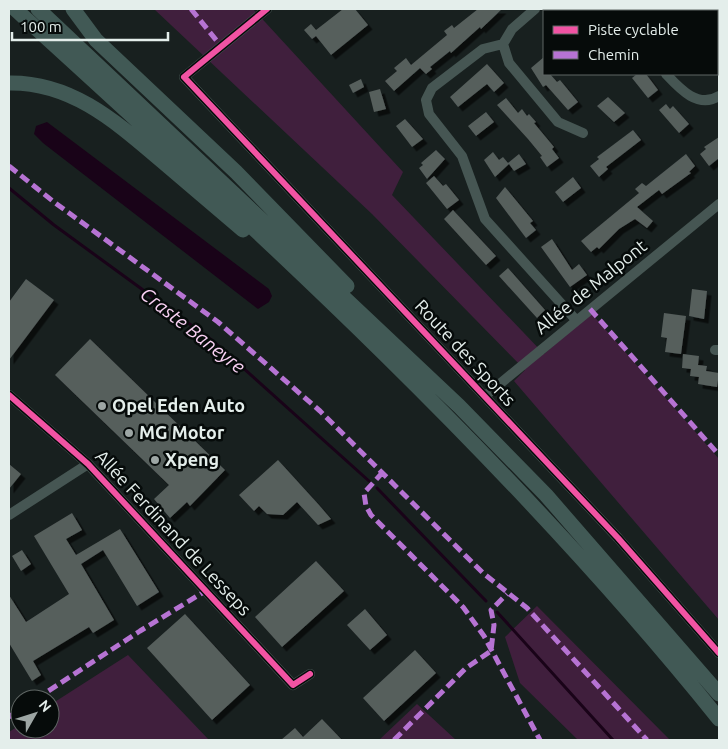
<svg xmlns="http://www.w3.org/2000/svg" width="728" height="749" viewBox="0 0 728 749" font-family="Ubuntu,sans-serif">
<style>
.green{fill:#401f3d}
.water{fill:#190318}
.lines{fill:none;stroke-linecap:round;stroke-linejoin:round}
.stream{stroke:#190318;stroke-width:3}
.building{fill:#565e5c;filter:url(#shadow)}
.minor{stroke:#465653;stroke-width:10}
.highway{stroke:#415955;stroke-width:15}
.quiet{stroke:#b673d3;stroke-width:5;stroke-dasharray:10 5;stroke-linecap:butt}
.cycleway-casing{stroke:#060b0a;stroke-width:9}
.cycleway{stroke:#f153a3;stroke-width:6}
.poi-dot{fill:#9da6a4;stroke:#060b0a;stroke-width:2}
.labels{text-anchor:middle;stroke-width:5;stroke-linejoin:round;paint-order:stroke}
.street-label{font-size:18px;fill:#e4eeeb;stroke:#060b0a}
.poi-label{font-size:18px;font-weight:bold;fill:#e4eeeb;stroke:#060b0a;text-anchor:start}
.water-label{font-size:19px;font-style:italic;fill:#f9d1f3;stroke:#060b0a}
</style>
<defs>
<filter id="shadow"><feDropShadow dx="4.5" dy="4.5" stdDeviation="0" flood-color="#0009"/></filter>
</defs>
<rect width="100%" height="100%" fill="#18201f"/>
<!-- green -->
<path class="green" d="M154 9H253L403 172 392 195 544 354 591 313 719 459V620L514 381 525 370 372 214Z
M537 606 670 740H578L520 683 505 637Z
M128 655 209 740H9V732L20 725V729H50V705Z
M417 704 456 740H379Z"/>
<!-- water -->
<path class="water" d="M47 122 269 289 272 296 269 302 258 309 43 143 34 134 36 126Z"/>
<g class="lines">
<!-- stream -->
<path class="stream" d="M9 188 54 225 213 341 369 481
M377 488 486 601
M497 612 613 740"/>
</g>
<!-- building -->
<path class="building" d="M343 9H355L368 25 331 55 316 36 312 39 304 30 311 24 316 30Z
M478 9H502L481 29 480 27 451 53 450 51 430 67 432 69 426 74 420 68 394 91 385 81 397 71 394 68 406 58 411 65 447 35 444 31 452 25 454 28Z
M544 57V74H550L557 82 560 80 578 102 568 110 546 85 543 87 531 68Z
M487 64 504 83 494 92 487 84 458 107 450 97Z
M637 74H646L658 90 648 98 632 78Z
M361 79 364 87 353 93 349 85Z
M380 89 386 109 374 112 369 92Z
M608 97 625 113 614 122 597 106Z
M506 98 518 113 522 109 527 116 529 114 536 122 534 123 554 147 552 149 559 158 547 167 540 157 542 156 528 139 497 105Z
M666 104 670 109 673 106 689 124 679 133 659 110Z
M486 112 494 122 476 136 468 126Z
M405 119 423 139 412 147 396 126Z
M633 130 641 140 606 167 608 169 599 177 590 166 599 159 597 157Z
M719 137V158L709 166 700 154 706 149 704 147Z
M436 150 445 159 427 179 419 168 423 165 421 163Z
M493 152 499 160 503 157 508 163 519 154 526 164 514 171 509 164 495 177 484 160Z
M686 154 695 166 689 172 691 173 662 194 659 190 637 207 653 221 647 228 635 219 619 229 599 249 597 247 591 252 581 241 639 193 635 189 642 183 646 186Z
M434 176 443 186 446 184 459 200 447 209 426 183Z
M573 177 581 188 563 202 555 192Z
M505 187 533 221 530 223 536 230 526 238 496 198Z
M453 210 496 256 486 265 444 219Z
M552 239 572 270 579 264 587 275 570 287 541 247Z
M508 268 545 310 537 318 499 276Z
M26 279 54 300 9 360V302Z
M692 289 707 291 704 319 689 316Z
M664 313 686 316 681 354 665 352 667 338 661 337Z
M90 339 225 470 190 506 187 502 170 518 154 499 169 485 55 375Z
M683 354 699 356 698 365 707 366 706 371 719 373 717 387 698 384 699 377 690 376 691 369 682 368Z
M278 460 319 505 331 519 318 525 297 502 283 515 267 514 259 506 254 511 239 495Z
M9 464 21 474 9 489Z
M72 513 82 530 66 539 76 555 120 529 159 592 137 606 103 550 81 564 114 620 93 633 89 627 33 661 41 675 32 681 9 643V595L26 622 69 594 34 536Z
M22 550 31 564 21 571 12 556Z
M316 561 344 591 282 647 255 617Z
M365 609 387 635 370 650 347 625Z
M185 614 250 685 212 720 147 648Z
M415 650 436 673 384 721 363 698Z
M322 719 342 740H281L295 728 303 737Z"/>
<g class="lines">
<!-- minor -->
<path class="minor" d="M267 9 184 77 618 538 719 653
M535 9 512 29 503 44 483 49 432 88 426 100 429 114 462 156 485 219 576 320
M613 9 615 11
M503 44 509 63 558 122 583 133
M666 74C680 89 698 109 719 96
M715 350H719
M9 395 88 464 293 685 310 674
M485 396 719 204
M9 515 88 464"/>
<!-- highway -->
<path class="highway" d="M15 9C261 233 510 459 719 719
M38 9 459 406 546 495 719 694
M73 9 96 40 236 172 347 286
M9 83C72 82 116 122 162 161 189 184 216 207 243 230"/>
<!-- quiet -->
<path class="quiet" d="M191 9 221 46
M9 166 54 202 218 322 320 411 483 573 527 608 647 740
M590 309 719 455
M383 472 364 493 366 506 371 515 463 607 484 636 540 740
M36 699 140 631 207 590
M9 717 20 709
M394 740 466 668 491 651 494 625 491 610 507 594"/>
<defs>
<path id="cycleway" d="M267 9 184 77 618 538 719 653
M9 395 88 464 293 685 310 674"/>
</defs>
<!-- cycleway casing -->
<use href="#cycleway" class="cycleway-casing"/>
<!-- cycleway -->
<use href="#cycleway" class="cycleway"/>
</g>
<!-- markers -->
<g class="poi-dot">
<circle cx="102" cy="406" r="5"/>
<circle cx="129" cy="433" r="5"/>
<circle cx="155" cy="460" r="5"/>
</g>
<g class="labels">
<!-- street labels -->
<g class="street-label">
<text transform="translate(591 287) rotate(-39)" y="6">Allée de Malpont</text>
<text transform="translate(465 353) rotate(47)" y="6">Route des Sports</text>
<text transform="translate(173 533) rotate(47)" y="6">Allée Ferdinand de Lesseps</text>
</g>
<!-- poi labels -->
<g class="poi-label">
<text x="112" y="412">Opel Eden Auto</text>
<text x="139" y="439">MG Motor</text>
<text x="165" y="466">Xpeng</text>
</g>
<!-- water labels -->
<g class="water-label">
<text transform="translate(193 330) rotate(38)" y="7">Craste Baneyre</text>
</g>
</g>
<!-- border -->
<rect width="728" height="749" fill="none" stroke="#e4eeeb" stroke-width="20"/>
<!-- legend -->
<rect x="543" y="10" width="175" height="65" fill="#060b0a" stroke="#5f6664"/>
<rect x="553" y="26" width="25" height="8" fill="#f153a3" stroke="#5f6664"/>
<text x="588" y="35" font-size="15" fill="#e4eeeb">Piste cyclable</text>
<rect x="553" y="51" width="25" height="8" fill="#b673d3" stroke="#5f6664"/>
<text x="588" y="60" font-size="15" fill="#e4eeeb">Chemin</text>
<!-- north arrow -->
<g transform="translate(35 714) rotate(51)"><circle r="24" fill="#060b0a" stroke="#5f6664"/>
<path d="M0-4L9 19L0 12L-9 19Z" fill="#9da6a4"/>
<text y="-8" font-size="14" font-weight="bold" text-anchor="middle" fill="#e4eeeb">N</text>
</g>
<!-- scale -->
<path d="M12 32v8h156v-8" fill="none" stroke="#e4eeeb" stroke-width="2.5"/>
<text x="20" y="32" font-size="15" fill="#e4eeeb" stroke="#060b0a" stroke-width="4" paint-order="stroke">100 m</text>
</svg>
